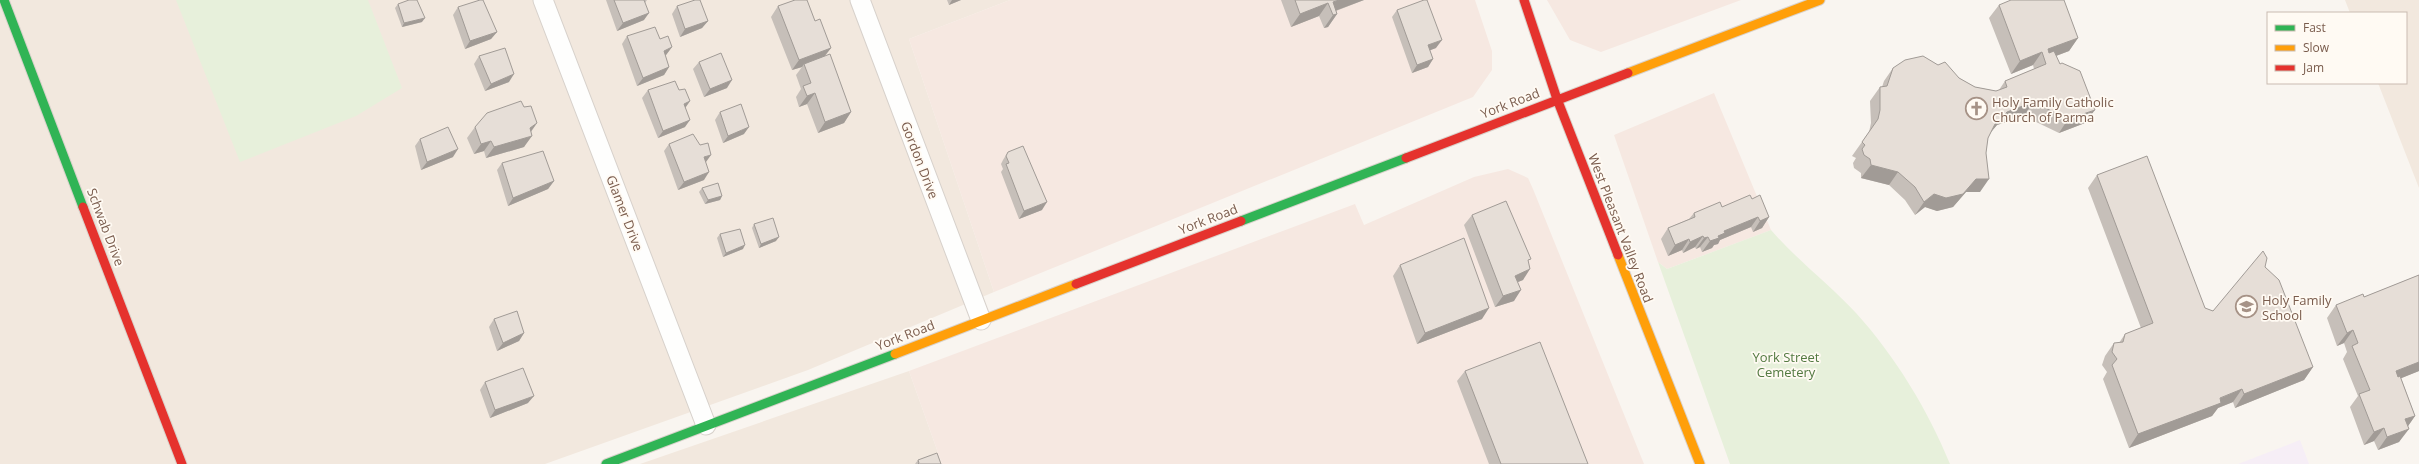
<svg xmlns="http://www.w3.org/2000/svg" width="2419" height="464" viewBox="0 0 2419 464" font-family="'Open Sans',sans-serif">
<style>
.residential{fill:#f2e8de}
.commercial{fill:#f6e8e1}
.education{fill:#f6eef6}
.green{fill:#e7f0db}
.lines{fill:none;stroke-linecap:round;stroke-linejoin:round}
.street-casing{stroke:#d7d1cb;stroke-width:21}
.fast-casing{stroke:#d9d2cb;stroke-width:11}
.slow-casing{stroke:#d9d2cb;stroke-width:11}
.jam-casing{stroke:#d9d2cb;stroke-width:11}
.street{stroke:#fefefd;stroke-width:19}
.fast{stroke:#30b455;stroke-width:9}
.slow{stroke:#ff9f0a;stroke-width:9}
.jam{stroke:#e5322d;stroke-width:9}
.wall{fill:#c6bfb9}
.shaded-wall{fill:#a19b96}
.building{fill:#e6ded7;stroke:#a19b96}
.labels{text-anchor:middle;stroke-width:3.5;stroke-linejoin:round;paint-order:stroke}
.poi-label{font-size:13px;fill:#7a5c4d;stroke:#fffaf3;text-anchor:start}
.street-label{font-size:13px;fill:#7a5c4d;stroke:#fffaf3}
.park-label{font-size:13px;fill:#537a41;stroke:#fffaf3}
</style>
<rect width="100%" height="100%" fill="#f9f5f0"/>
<!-- residential -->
<path class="residential" d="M0 0H1010L909 39 994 292 808 370 545 464H0Z
M2345 0H2419V188L2378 83H2406V13H2350Z
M909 371 942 464H640Z"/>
<!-- commercial -->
<path class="commercial" d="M1010 0H1475L1492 51V70L1473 97 994 292 909 39Z
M1547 0H1741L1601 52 1570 40Z
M1714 93 1771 230 1667 269 1658 262 1614 135Z
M1508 169 1528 178 1533 189 1644 464H942L909 371 1355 204 1364 225 1474 177Z"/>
<!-- education -->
<path class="education" d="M2300 440 2309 464H2238Z"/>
<!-- green -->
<path class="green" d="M176 0H368L402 88 356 116 240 162Z
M1771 230C1797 260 1829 284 1856 313 1895 356 1928 410 1950 464H1730L1658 262 1667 269Z"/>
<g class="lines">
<defs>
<path id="street" d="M543 0 706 425
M860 0 981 320"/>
<path id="fast" d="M4 0 83 207
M1241 221 1406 158
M606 464 895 354"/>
<path id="slow" d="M1628 73 1820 0
M1618 255 1700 464
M895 354 1076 284"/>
<path id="jam" d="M1524 0 1557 99 1618 255
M1406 158 1628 73
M83 207 182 464
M1076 284 1241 221"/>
</defs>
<!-- street casing -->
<use href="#street" class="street-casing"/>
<!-- fast casing -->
<use href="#fast" class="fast-casing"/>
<!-- slow casing -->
<use href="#slow" class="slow-casing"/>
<!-- jam casing -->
<use href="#jam" class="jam-casing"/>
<!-- street -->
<use href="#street" class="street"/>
<!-- fast -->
<use href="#fast" class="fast"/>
<!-- slow -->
<use href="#slow" class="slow"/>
<!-- jam -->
<use href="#jam" class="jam"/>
</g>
<!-- wall -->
<path class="wall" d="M606 0H647L645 3 644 20 617 31Z
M947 0H961L949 5Z
M1281 0H1364L1336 11 1337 14 1328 27 1324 28 1319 16 1291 27Z
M398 4 422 22 402 27 395 8Z
M1999 5 2078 38 2069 51 2056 56 2085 123 2059 133 2024 116 1997 125 1991 132 1988 138 1980 192H1966L1953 207 1937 211 1925 207 1915 215 1905 200 1889 185 1861 178V173L1854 168 1853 163 1856 158 1852 156 1869 132 1871 123 1870 101 1880 87H1882L1884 81 1893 68 1959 78 1975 87 1996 91 1999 90 2005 81 2034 69 2033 65 2011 74 1989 18Z
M677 6 708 21 702 28 680 37 672 14Z
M778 6 815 21 831 48 825 56 851 112 844 123 818 133 807 104 799 107 796 97 801 89 796 75 802 67 792 70 771 17Z
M458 7 497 32 491 39 465 49 453 15Z
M1397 10 1436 48 1430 50 1433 59 1428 67 1412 73 1392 17Z
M627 36 660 39 672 47 666 55H665L669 67 664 75 637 86 622 44Z
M479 56 509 82 485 91 474 64Z
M699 62 727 88 704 97 693 69Z
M648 90H679L690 101 686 107 685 127 658 138 642 98Z
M524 107 537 123 531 132 524 147 486 158 484 151 474 154 467 138 475 127Z
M720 112 744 134 723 143 715 120Z
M420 139 453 157 421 170 415 146Z
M669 144 706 162 705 163 704 180 678 190 664 151Z
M1008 152 1042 210 1019 219 1001 172 1003 169 1001 164 1003 160Z
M502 163 554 181 548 189 508 206 497 170Z
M2097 175 2205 308 2213 311 2265 267 2313 367 2304 380 2235 408 2233 402 2218 408 2212 416 2129 448 2103 379 2107 372 2102 365 2105 356 2114 343H2119L2125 334 2141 328 2088 188Z
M702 188 722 196 720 200 705 204 699 192Z
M1752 199 1769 217 1762 228 1753 232 1751 227 1720 240 1718 244 1714 245 1712 248 1702 252 1700 247 1696 249 1695 247 1683 253 1682 250 1668 256 1661 239 1668 228 1689 219 1694 213 1722 207Z
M1472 215 1528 262 1523 280 1518 282 1514 301 1495 307 1464 225Z
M754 224 776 241 759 248 752 228Z
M720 234 743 249 723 257 717 238Z
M1400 265 1482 319 1417 344 1393 276Z
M2419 275V371L2401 378 2415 416 2408 426 2399 442 2378 450 2374 441 2364 445 2350 407 2358 396 2343 359 2347 352 2344 343 2337 346 2327 318 2336 305 2364 297Z
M494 319 524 333 519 341 497 351 489 327Z
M1465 371 1588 464H1489L1457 381Z
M485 382 528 403 490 418 480 390Z
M918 460 941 464H915Z"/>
<!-- shaded-wall -->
<path class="shaded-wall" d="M952 0H961L949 5Z
M1339 0H1364L1332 12 1333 2Z
M1328 3 1319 16 1291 27 1300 14Z
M649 13 644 20 617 31 623 23Z
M1337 14 1328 27 1324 28 1333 15Z
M425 18 422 22 402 27 404 23Z
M708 21 702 28 680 37 685 29Z
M497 32 491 39 465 49 470 41Z
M2078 38 2069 51 2045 60 2048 49Z
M1442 40 1436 48 1423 53 1428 45Z
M672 47 666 55 658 59 664 51Z
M831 48 823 58 804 64 802 67 792 70 799 60Z
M2042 52 2033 65 2011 74 2020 61Z
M1433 59 1428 67 1412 73 1417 65Z
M669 67 664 75 637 86 643 78Z
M514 74 509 82 485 91 491 84Z
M732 80 727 88 704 97 710 89Z
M815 93 807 104 799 107 807 96Z
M690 101 685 108 684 104Z
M2033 102 2024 116 1997 125 1986 138 1995 124 2007 112Z
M2095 110 2085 123 2059 133 2068 119Z
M851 112 844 123 818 133 825 122Z
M690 120 685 127 658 138 663 131Z
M537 123 529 134 530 128Z
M749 127 744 134 723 143 728 136Z
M532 136 524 147 486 158 494 147Z
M491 141 484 151 474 154 481 144Z
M458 149 453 157 421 170 427 162Z
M711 155 706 162 698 165 704 157Z
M1871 165 1898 172 1889 185 1861 178Z
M709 172 704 180 678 190 684 182Z
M1976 179H1989L1980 192H1966L1953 207 1937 211 1925 207 1915 215 1924 202 1934 194Z
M554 181 548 189 508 206 513 198Z
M722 196 720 200 705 204 708 200Z
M1047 202 1042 210 1019 219 1024 211Z
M1758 217 1751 227 1720 240 1718 244 1714 245 1712 248 1702 252 1710 241 1724 231Z
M1769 217 1762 228 1753 232 1760 221Z
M1703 236 1695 247 1683 253 1690 242Z
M779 237 776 241 759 248 761 244Z
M1708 237 1700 247 1696 249 1704 238Z
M1689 239 1682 250 1668 256 1675 245Z
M745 245 743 249 723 257 726 253Z
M1530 269 1523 280 1508 286 1515 276Z
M1521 290 1514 301 1495 307 1503 296Z
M1489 308 1482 319 1417 344 1425 333Z
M2353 330 2344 343 2337 346 2347 333Z
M524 333 519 341 497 351 503 343Z
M2419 362V371L2387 384 2396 371Z
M2313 367 2304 380 2235 408 2244 394Z
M2242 389 2233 402 2218 408 2212 416 2129 448 2138 434Z
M534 396 528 403 490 418 495 410Z
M2415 416 2406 429 2405 419Z
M2384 428 2374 441 2364 445 2374 432Z
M2409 429 2399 442 2378 450 2387 437Z"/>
<!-- building -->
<path class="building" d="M409 0H417L425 18 404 23 398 4Z
M480 0H483L497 32 470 41 458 7Z
M614 0H644L649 13 623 23Z
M695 0H700L708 21 685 29 677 6Z
M795 0H807L815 21 820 19 831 48 799 60 778 6Z
M1295 0H1339L1333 2 1337 14 1333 15 1328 3 1300 14Z
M1424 0H1427L1442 40 1428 45 1433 59 1417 65 1397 10Z
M2011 0H2064L2078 38 2048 49 2049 53 2054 51 2060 64 2062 63 2080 71 2095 110 2068 119 2033 102 2007 112 1995 124 1988 138 1986 153 1989 179H1976L1963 194 1946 198 1934 194 1924 202 1915 187 1898 172 1871 165 1870 159 1864 155 1862 149 1865 145 1862 142 1878 119 1880 110V87L1887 86 1893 68 1905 60 1923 56 1938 65 1945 62 1959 78 1975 87 1996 91 2007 87 2005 81 2046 64 2042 52 2020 61 1999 5Z
M655 27 660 39 668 36 672 47 664 51 669 67 643 78 627 36Z
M505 48 514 74 491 84 479 56Z
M721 53 732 80 710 89 699 62Z
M830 54 851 112 825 122 815 93 807 96 803 86 811 83 804 64Z
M675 81 679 90 685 89 690 101 684 104 690 120 663 131 648 90Z
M521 101 524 107 531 106 537 123 530 128 532 136 494 147 491 141 481 144 475 127 487 113Z
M741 104 749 127 728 136 720 112Z
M448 127 458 149 427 162 420 139Z
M693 134 700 145 708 143 711 155 704 157 709 172 684 182 669 144Z
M1023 146 1047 202 1024 211 1006 164 1009 163 1006 156 1008 152Z
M543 151 554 181 513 198 502 163Z
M2147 156 2205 308 2213 311 2263 251 2267 258 2265 267 2279 280 2313 367 2244 394 2242 389 2220 398 2221 403 2138 434 2112 365 2117 359 2112 352 2114 343 2123 342 2125 334 2153 323 2097 175Z
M718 183 722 196 708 200 702 188Z
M1750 195 1752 199 1760 195 1769 217 1760 221 1758 217 1724 231 1725 233 1718 236 1719 238 1710 241 1708 237 1704 238 1703 236 1690 242 1689 239 1675 245 1668 228 1695 217 1694 213 1720 202 1722 207Z
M1506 201 1531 259 1528 260 1530 269 1515 276 1521 290 1503 296 1472 215Z
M773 218 779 237 761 244 754 224Z
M740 229 745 245 726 253 720 234Z
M1464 238 1489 308 1425 333 1400 265Z
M2419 275V362L2396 371 2398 377 2400 376 2415 416 2405 419 2409 429 2387 437 2384 428 2374 432 2359 394 2370 390 2352 346 2358 343 2353 330 2347 333 2336 305 2363 294 2364 297Z
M517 311 524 333 503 343 494 319Z
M1540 342 1588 464H1501L1465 371Z
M523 368 534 396 495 410 485 382Z
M937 453 941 464H918L919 463 918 460Z"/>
<!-- icons -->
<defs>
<symbol id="church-ring" viewBox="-11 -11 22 22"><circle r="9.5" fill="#fffaf3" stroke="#a69286" stroke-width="1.5"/><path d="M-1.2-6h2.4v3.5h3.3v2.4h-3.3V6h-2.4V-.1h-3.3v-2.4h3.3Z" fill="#a69286"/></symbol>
<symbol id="school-ring" viewBox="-11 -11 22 22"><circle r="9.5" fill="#fffaf3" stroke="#a69286" stroke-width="1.5"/><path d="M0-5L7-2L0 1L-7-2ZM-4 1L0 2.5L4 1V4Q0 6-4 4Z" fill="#a69286"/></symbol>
</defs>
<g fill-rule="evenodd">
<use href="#church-ring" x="1964" y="96" width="25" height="25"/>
<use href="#school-ring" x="2234" y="294" width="25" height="25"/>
</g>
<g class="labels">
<!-- poi labels -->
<g class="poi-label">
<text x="1992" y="107">Holy Family Catholic<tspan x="1992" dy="15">Church of Parma</tspan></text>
<text x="2262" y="305">Holy Family<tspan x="2262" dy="15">School</tspan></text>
</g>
<!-- street labels -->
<g class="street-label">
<text transform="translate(1510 103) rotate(-21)" y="5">York Road</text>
<text transform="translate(920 160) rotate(69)" y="5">Gordon Drive</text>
<text transform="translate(625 213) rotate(69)" y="5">Glamer Drive</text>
<text transform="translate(1208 219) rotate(-21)" y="5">York Road</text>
<text transform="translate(106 227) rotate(69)" y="5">Schwab Drive</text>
<text transform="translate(1621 228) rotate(69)" y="5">West Pleasant Valley Road</text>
<text transform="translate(905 335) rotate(-21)" y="5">York Road</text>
</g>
<!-- park labels -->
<g class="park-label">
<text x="1786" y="362">York Street<tspan x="1786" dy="15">Cemetery</tspan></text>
</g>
</g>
<!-- legend -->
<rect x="2267" y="12" width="140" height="72" fill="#fffaf3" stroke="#cabbb1"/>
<rect x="2275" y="25" width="20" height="6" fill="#30b455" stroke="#cabbb1"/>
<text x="2303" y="32" font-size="12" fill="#7a5c4d">Fast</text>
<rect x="2275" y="45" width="20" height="6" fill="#ff9f0a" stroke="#cabbb1"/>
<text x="2303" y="52" font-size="12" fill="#7a5c4d">Slow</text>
<rect x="2275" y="65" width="20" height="6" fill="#e5322d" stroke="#cabbb1"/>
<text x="2303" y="72" font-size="12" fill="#7a5c4d">Jam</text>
</svg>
